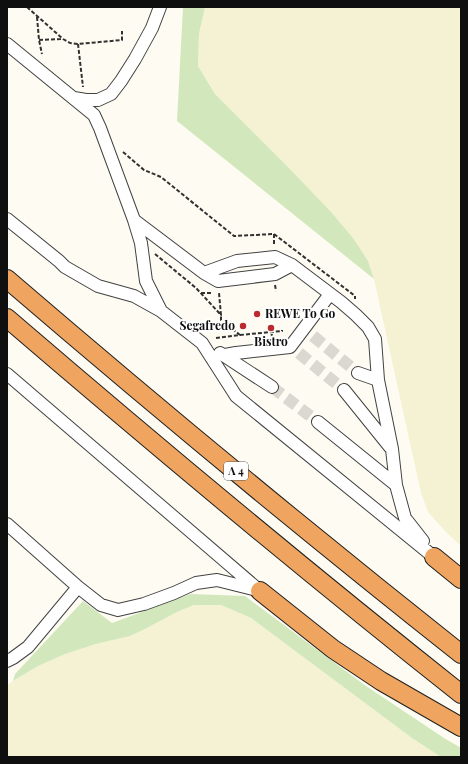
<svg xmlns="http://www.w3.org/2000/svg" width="468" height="764" viewBox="0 0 468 764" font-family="'Playfair Display',serif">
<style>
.farmland{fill:#f4f2d2}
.green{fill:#d2e8bc}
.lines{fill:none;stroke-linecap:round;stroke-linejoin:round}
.minor-tunnel{stroke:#dad8d0;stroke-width:12;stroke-dasharray:12 6;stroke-linecap:butt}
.minor-casing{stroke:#424242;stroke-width:14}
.highway-casing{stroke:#202020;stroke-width:20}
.path{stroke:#313131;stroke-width:2;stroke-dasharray:4 2;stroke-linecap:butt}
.minor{stroke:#fff;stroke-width:12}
.highway{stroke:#efa560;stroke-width:18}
.poi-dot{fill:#bb2b2e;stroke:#fff;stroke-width:1.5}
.labels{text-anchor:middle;stroke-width:4;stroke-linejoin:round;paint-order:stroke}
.shield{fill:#fff;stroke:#575757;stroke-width:1}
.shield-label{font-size:11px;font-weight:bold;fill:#0f0f0f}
.poi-label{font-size:12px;font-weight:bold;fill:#0f0f0f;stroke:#fff;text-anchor:start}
</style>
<rect width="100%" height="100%" fill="#fefcf2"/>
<!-- farmland -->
<path class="farmland" d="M205 7H461V546L446 532 428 512 421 493 374 279 368 261 286 165 215 94 198 66 199 34Z
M194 605H221L251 618 412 738 441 757H7V685L38 666 65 654 96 644 130 636 145 629 177 612Z"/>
<!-- green -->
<path class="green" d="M183 7H205L199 34 198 66 215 94 286 165 331 212 353 238 368 261 374 279 177 121Z
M191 594 245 596 366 686 444 738 461 748V757H441L412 738 251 618 221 605H194L177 612 145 629 130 636 96 644 65 654 38 666 13 681 15 674 83 601 112 623Z"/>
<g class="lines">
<!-- minor-tunnel -->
<path class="minor-tunnel" d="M313 336 358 373
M299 353 344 390
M272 387 318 422"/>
<defs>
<path id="minor" d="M7 44 94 115 100 128 134 220 141 243 146 281 161 311
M74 98 86 100H98L111 94 121 81 135 59 152 28 160 7
M7 219 59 261 65 267 98 286 134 296 161 311 202 343 236 396 434 557
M134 220 204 273 237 261 275 257 292 265 341 302 356 315 368 327 375 339 378 380 392 449 396 485 405 518 423 541
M204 273 218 281 275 274 292 265
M220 353 272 387
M225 355 236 353 290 347 330 294
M358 373 378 380
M7 374 260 591
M344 390 390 447
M318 422 396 485
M7 524 78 587 101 605 118 610 144 604 174 593 196 583 217 580 257 590
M7 661 13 658 28 647 78 587"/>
<path id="highway" d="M7 279C156 407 307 532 461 654
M7 318C156 446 307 572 461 694
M434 557 461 579
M260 591 333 649 381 681 461 727"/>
</defs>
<!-- minor casing -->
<use href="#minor" class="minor-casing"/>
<!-- highway casing -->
<use href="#highway" class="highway-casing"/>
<!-- path -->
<path class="path" d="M27 7 63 39 70 43 78 44 122 40V31
M37 17 39 40 42 54
M39 40 62 39
M78 44 83 87
M123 152 144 170 161 177 234 236 274 234 355 296V299
M274 234V245
M155 254 196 288 221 315 219 293
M275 285 276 291
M201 293H213
M271 328 272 337
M240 335 282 331V330
M216 338 240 335 221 320V315"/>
<!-- minor -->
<use href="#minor" class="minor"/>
<!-- highway -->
<use href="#highway" class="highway"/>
</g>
<!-- markers -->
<g class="poi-dot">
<circle cx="257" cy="314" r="4"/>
<circle cx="243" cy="326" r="4"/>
<circle cx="271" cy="328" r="4"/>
</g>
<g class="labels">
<!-- shield labels -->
<rect class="shield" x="224" y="462" width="24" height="18" rx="3"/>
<g class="shield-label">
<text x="236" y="475">A 4</text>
</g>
<!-- poi labels -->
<g class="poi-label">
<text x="265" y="318">REWE To Go</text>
<text x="235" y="330" text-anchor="end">Segafredo</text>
<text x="271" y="346" text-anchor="middle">Bistro</text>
</g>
</g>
<!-- border -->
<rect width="468" height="764" fill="none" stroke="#0f0f0f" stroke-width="16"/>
</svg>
